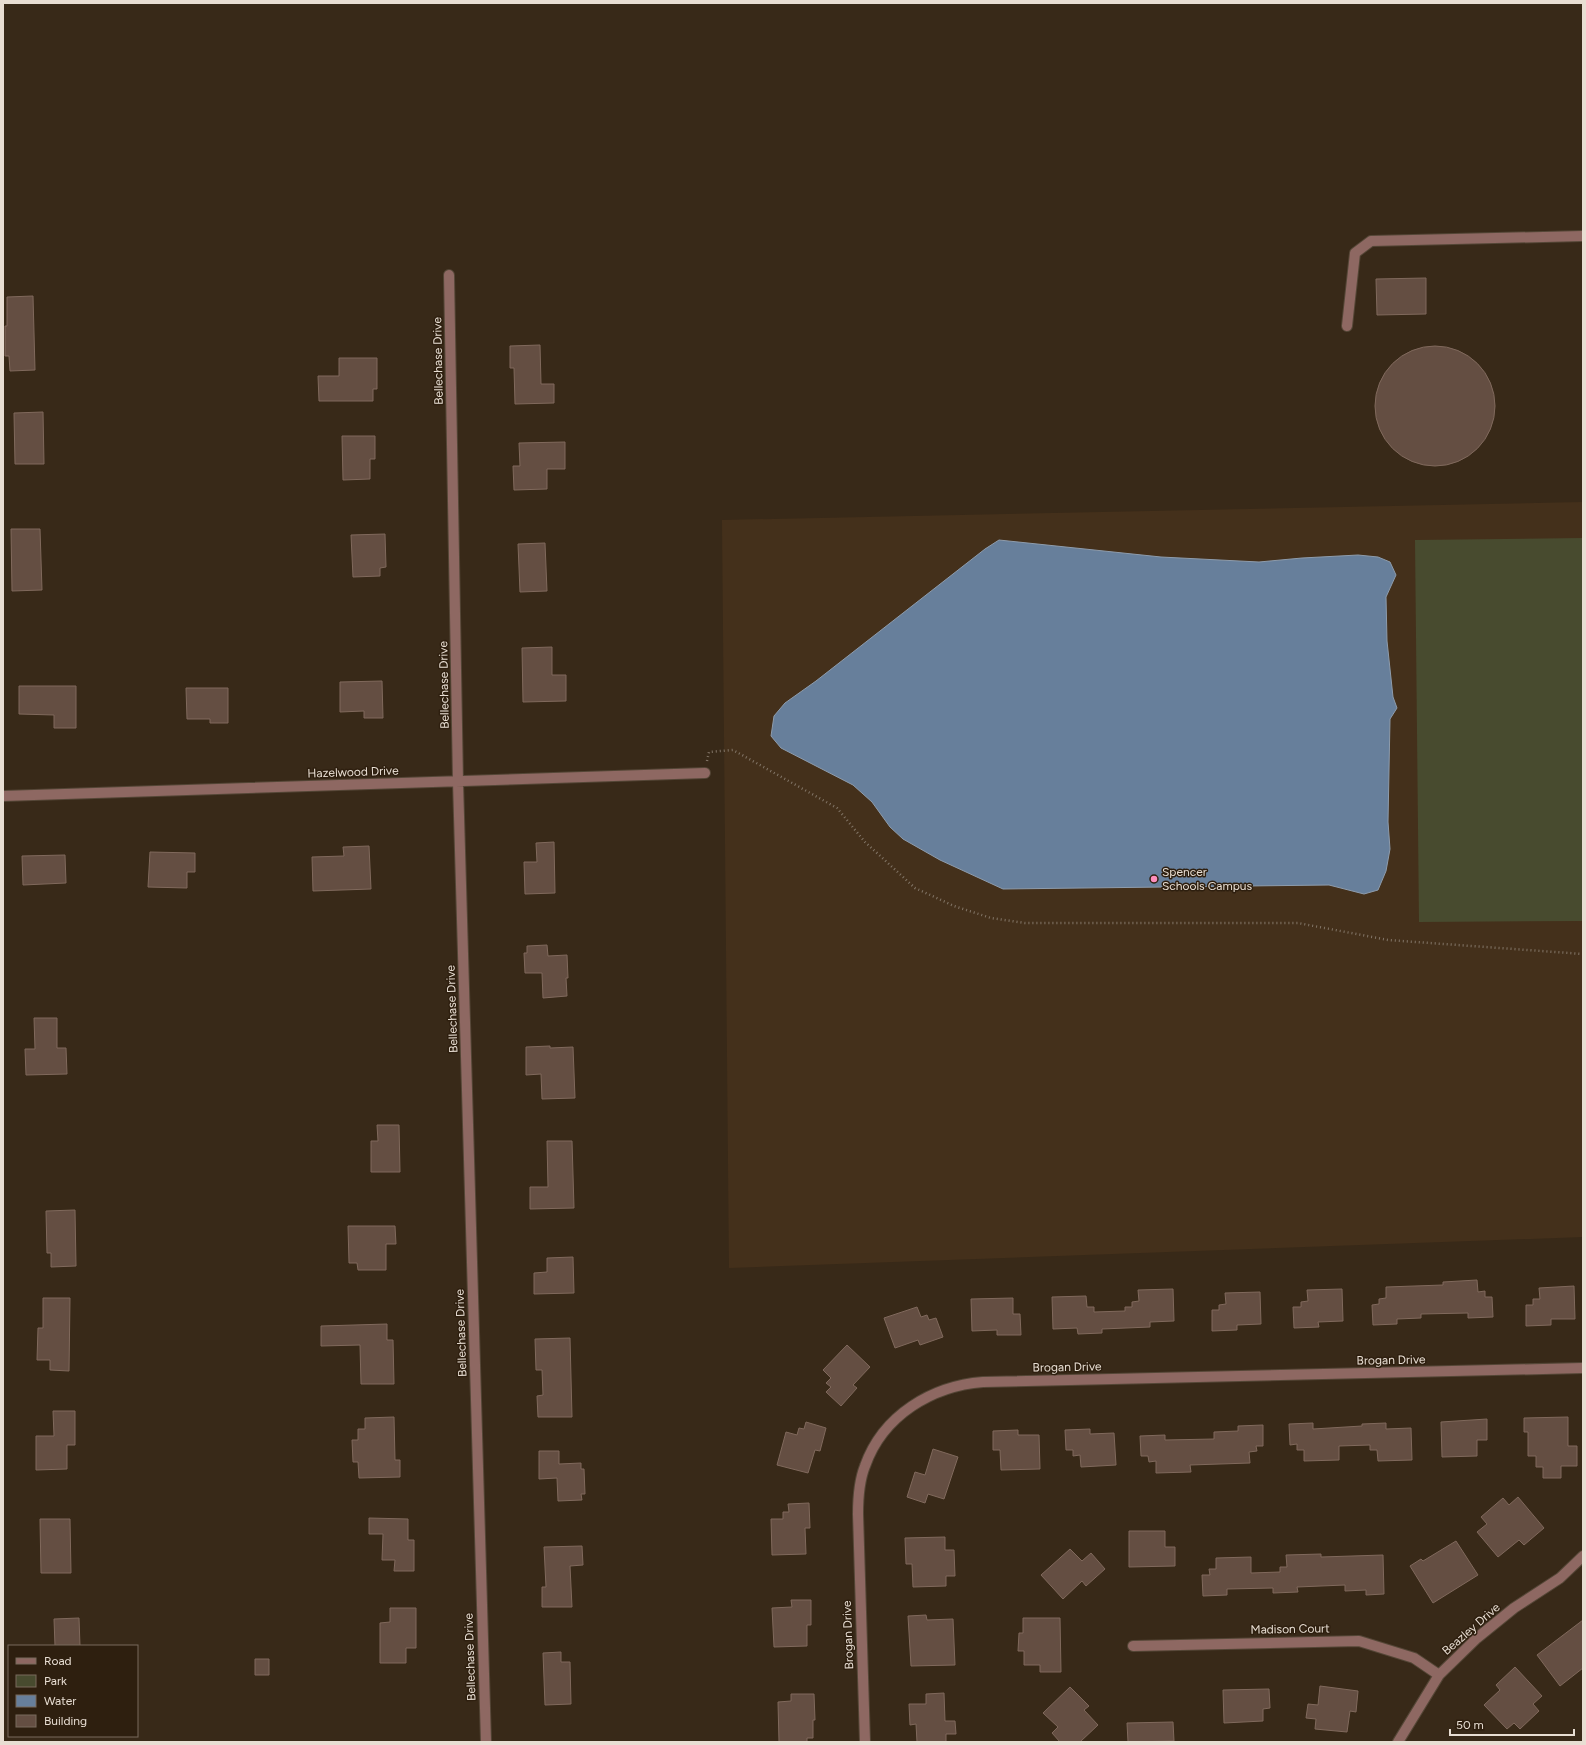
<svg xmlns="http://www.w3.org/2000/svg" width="1586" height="1745" viewBox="0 0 1586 1745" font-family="Figtree,sans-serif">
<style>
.built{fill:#44301b}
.green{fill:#484b2f}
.water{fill:#677f9b;stroke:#8e9cac}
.building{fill:#644e42;stroke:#80695c}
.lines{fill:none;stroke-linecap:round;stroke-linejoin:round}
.minor-casing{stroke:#544636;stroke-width:12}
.path{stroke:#837668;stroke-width:2.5;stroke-dasharray:1 3;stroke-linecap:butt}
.minor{stroke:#8e6862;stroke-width:10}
.poi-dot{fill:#fe8ebc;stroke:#2e1f0f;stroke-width:1.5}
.labels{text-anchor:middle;stroke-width:3;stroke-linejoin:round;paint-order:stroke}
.street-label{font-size:12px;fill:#e8ded3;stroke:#2e1f0f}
.poi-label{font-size:12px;fill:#e8ded3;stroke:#2e1f0f;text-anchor:start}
</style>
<rect width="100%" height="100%" fill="#382918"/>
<!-- built -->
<path class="built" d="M1583 502V1237L729 1268 722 520Z"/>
<!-- green -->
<path class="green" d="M1583 538V921L1419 922 1415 540Z"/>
<!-- water -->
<path class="water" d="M999 540 1161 557 1259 562 1302 558 1358 555 1378 557 1390 562 1396 575 1386 597 1387 641 1393 697 1397 708 1390 719 1388 822 1390 849 1386 871 1378 890 1364 894 1329 885 1003 889 940 860 903 839 890 827 872 802 853 785 781 748 771 736 774 716 785 703 816 681 985 549Z"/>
<!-- building -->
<path class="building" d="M1426 278V314L1377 315 1376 279Z
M33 296 35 370 10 371 9 356H5V326H7V297Z
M540 345 541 384H554V403L515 404 514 368H510V346Z
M1375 406a60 60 0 1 1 120 0a60 60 0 1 1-120 0Z
M339 358H377V389H373V401H319L318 376H339Z
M43 412 44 464H15L14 413Z
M342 436H375V459H370V479L343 480Z
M565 442V469H547V489L514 490 513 466H520L519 443Z
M11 529H40L42 590 12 591Z
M385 534 386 567 380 568V576L353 577 351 535Z
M545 543 547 591 520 592 518 544Z
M552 647V675H566V701L523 702 522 648Z
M382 681 383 718H364V711L340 712V682Z
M19 686H76V728H54V715L19 714Z
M186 688H228V723H210V719H187Z
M554 842 555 893 525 894 524 862H537L536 843Z
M369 846 371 889 313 891 312 857 344 856 343 847Z
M150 852 195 853V872H187V888L148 887Z
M65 855 66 883 23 885 22 856Z
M547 945 548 956 567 955 568 978H566L567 996 543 998 542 973H525L524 953H527V946Z
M34 1018H57V1048H66L67 1074 26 1075 25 1049H35Z
M550 1046V1048L573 1047 575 1098 542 1099 541 1074 526 1075V1047Z
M377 1125H399L400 1172H371V1141H378Z
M547 1141H572L574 1208 530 1209V1187H548Z
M75 1210 76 1266 51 1267V1253H47L46 1211Z
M348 1226H395L396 1244H386V1270H358L357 1263H349Z
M573 1257 574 1293 534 1294V1273L547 1272V1258Z
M1477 1280 1478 1292 1485 1291V1297H1492L1493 1317 1468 1318V1313L1421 1314V1318L1397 1319V1324L1373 1325 1372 1305 1379 1304V1299L1386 1298V1287L1443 1285V1282Z
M1574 1286 1575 1319H1551V1325L1526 1326V1305H1533V1299H1540L1539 1288Z
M1173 1289 1174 1321 1150 1322V1327L1102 1329V1333L1078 1334 1077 1328 1053 1329 1052 1297 1086 1296 1087 1307H1094V1312L1125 1311V1307H1132V1302L1139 1301 1138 1290Z
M1342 1289 1343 1321 1318 1322 1319 1327 1294 1328 1293 1307H1301V1302L1308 1301 1307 1290Z
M1260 1292 1261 1324 1237 1325V1330L1212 1331V1310H1219V1305L1226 1304 1225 1293Z
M43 1298H70L69 1371 50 1370V1360H37L38 1328H43Z
M1013 1298V1314H1020L1021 1335H997V1330L972 1331 971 1299Z
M917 1307 921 1317 927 1315 929 1320 936 1318 943 1337 920 1345 918 1340 895 1348 884 1318Z
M387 1324V1340H393L394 1384H361L360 1345 321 1346V1326Z
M570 1338 572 1417H538L537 1396 543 1395 542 1370H536L535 1339Z
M847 1345 870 1367 853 1385 857 1388 841 1406 826 1392 831 1387 826 1383 831 1378 823 1370Z
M53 1411H75V1445H67V1469L36 1470V1436H54Z
M394 1417 395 1460H400V1477L359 1478 358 1462H353L352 1440H358V1429H365V1418Z
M1568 1417V1446H1577V1466H1561V1478H1543V1467H1536V1456H1528V1432H1524V1418Z
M1487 1419V1440H1477V1456L1442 1457 1441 1422Z
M806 1422 826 1428 820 1451 815 1450 808 1473 777 1465 786 1432 797 1435 799 1428 804 1429Z
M1313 1423V1429L1362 1426V1424L1386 1423V1429L1411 1428 1412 1460 1378 1461 1377 1450H1370V1445L1339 1446V1460L1304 1461V1450H1297V1444L1290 1445 1289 1424Z
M1263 1425V1446H1256L1257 1451 1249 1452 1250 1463 1190 1465 1191 1472 1156 1473V1461L1149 1462 1148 1456H1141L1140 1436 1165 1435V1440L1214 1439V1432L1238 1431V1426Z
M1090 1429V1434L1114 1433 1116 1465 1081 1467 1080 1455 1073 1456V1450H1066L1065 1430Z
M1018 1430V1435H1039L1040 1469 1001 1470 1000 1450H993V1431Z
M933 1449 958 1457 944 1499 928 1494 925 1503 907 1497 915 1472 925 1475Z
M539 1451H559V1464L581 1463V1469H584L585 1494H581L582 1500 558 1501 557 1478 539 1479Z
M1518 1497 1544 1528 1524 1545 1519 1540 1498 1557 1477 1532 1487 1524 1481 1517 1503 1498 1509 1505Z
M809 1503 810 1528H805L806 1554 772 1555 771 1519H783V1512H789L788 1504Z
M369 1518 408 1519V1540H414V1571H394L395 1560H382L383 1534H369Z
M40 1519H70L71 1573H41Z
M1129 1531H1165V1547H1175V1566L1129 1567Z
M945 1537V1550H954L955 1576H946V1586L913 1587 912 1564H906L905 1538Z
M1456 1541 1478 1575 1433 1603 1410 1566 1421 1559 1423 1561Z
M582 1546 583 1565 570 1566 572 1607H542V1587H546L544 1547Z
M1070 1549 1082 1561 1091 1553 1105 1569 1086 1586 1082 1581 1063 1599 1041 1575Z
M1321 1554V1557L1383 1555 1384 1594 1366 1595V1590L1345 1591V1585L1297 1587 1298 1592 1273 1593V1588L1227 1589V1595L1203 1596 1202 1575H1210L1209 1569H1216V1558L1251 1557V1573L1280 1572V1567H1287L1286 1555Z
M791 1600H811V1625H807V1646L774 1647 772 1608 792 1607Z
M390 1608H416V1648H406V1663H380V1623L390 1622Z
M926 1615 927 1620 953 1619 955 1665 911 1666 908 1616Z
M79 1618 80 1646H55L54 1619Z
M1023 1618H1060L1061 1672H1040V1665H1024V1651H1018L1019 1633H1023Z
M1583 1620V1668L1560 1686 1537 1655Z
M561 1652V1662H570L571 1704 545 1705 543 1653Z
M255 1659H269V1675H255Z
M1515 1667 1542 1696 1533 1704 1539 1711 1520 1729 1514 1723 1507 1729 1484 1705 1500 1690 1496 1685Z
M1320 1686 1358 1691 1356 1712 1350 1711 1347 1732 1315 1729 1316 1719 1306 1718 1308 1704 1318 1705Z
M1070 1687 1089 1706 1084 1710 1098 1725 1080 1742H1060L1052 1733 1058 1727 1043 1713Z
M1269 1689 1270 1708 1263 1709V1721L1224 1723 1223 1690Z
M944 1693 945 1721H955L956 1734H946V1742H917L916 1724 910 1725 909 1704H926V1694Z
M791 1694H814L815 1720H813V1738H807V1742H779L778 1702 791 1701Z
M1173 1722 1174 1741 1128 1742 1127 1723Z"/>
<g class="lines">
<defs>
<path id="minor" d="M449 275 458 782 486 1742
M1347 326 1355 253 1371 241 1583 236
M3 796 705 773
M1133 1646 1359 1641 1414 1658 1439 1675
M865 1742 858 1514C858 1498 859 1481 865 1466 883 1415 932 1386 983 1382L1583 1368
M1398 1742 1439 1675 1477 1638 1514 1608 1560 1578 1583 1556"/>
</defs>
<!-- minor casing -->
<use href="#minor" class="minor-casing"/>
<!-- path -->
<path class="path" d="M707 761 709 752 733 750 837 808 865 842 915 888 954 906 991 918 1025 923H1298L1388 940 1583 954"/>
<!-- minor -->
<use href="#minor" class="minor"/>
</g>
<!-- markers -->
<circle class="poi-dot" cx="1154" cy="879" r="4"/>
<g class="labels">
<!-- street labels -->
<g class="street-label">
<text transform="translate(438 361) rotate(-91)" y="4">Bellechase Drive</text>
<text transform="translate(444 685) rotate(-91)" y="4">Bellechase Drive</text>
<text transform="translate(353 772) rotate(-2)" y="4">Hazelwood Drive</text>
<text transform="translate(452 1009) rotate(-92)" y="4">Bellechase Drive</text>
<text transform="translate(461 1333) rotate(-92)" y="4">Bellechase Drive</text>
<text transform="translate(1391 1360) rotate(-1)" y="4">Brogan Drive</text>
<text transform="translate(1067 1367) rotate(-1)" y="4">Brogan Drive</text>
<text transform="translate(1290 1629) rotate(-1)" y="4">Madison Court</text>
<text transform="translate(1471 1629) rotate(-41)" y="4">Beazley Drive</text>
<text transform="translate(848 1635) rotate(-92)" y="4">Brogan Drive</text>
<text transform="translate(470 1657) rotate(-92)" y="4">Bellechase Drive</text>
</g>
<!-- poi labels -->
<g class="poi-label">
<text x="1162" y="876">Spencer<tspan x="1162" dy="14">Schools Campus</tspan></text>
</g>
</g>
<!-- border -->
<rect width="1586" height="1745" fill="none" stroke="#e8ded3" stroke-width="8"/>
<!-- legend -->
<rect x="8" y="1645" width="130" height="92" fill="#2e1f0f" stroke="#786b5d"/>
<rect x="16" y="1658" width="20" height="6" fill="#8e6862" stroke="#786b5d"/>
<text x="44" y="1665" font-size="12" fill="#e8ded3">Road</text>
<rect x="16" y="1675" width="20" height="12" fill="#484b2f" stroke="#786b5d"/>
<text x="44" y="1685" font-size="12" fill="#e8ded3">Park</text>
<rect x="16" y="1695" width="20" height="12" fill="#677f9b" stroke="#786b5d"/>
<text x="44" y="1705" font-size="12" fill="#e8ded3">Water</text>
<rect x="16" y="1715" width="20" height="12" fill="#644e42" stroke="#786b5d"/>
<text x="44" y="1725" font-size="12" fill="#e8ded3">Building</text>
<!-- scale -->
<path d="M1450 1729v6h124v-6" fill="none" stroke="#e8ded3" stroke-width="2"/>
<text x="1456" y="1729" font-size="12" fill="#e8ded3" stroke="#2e1f0f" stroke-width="3" paint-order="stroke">50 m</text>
</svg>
